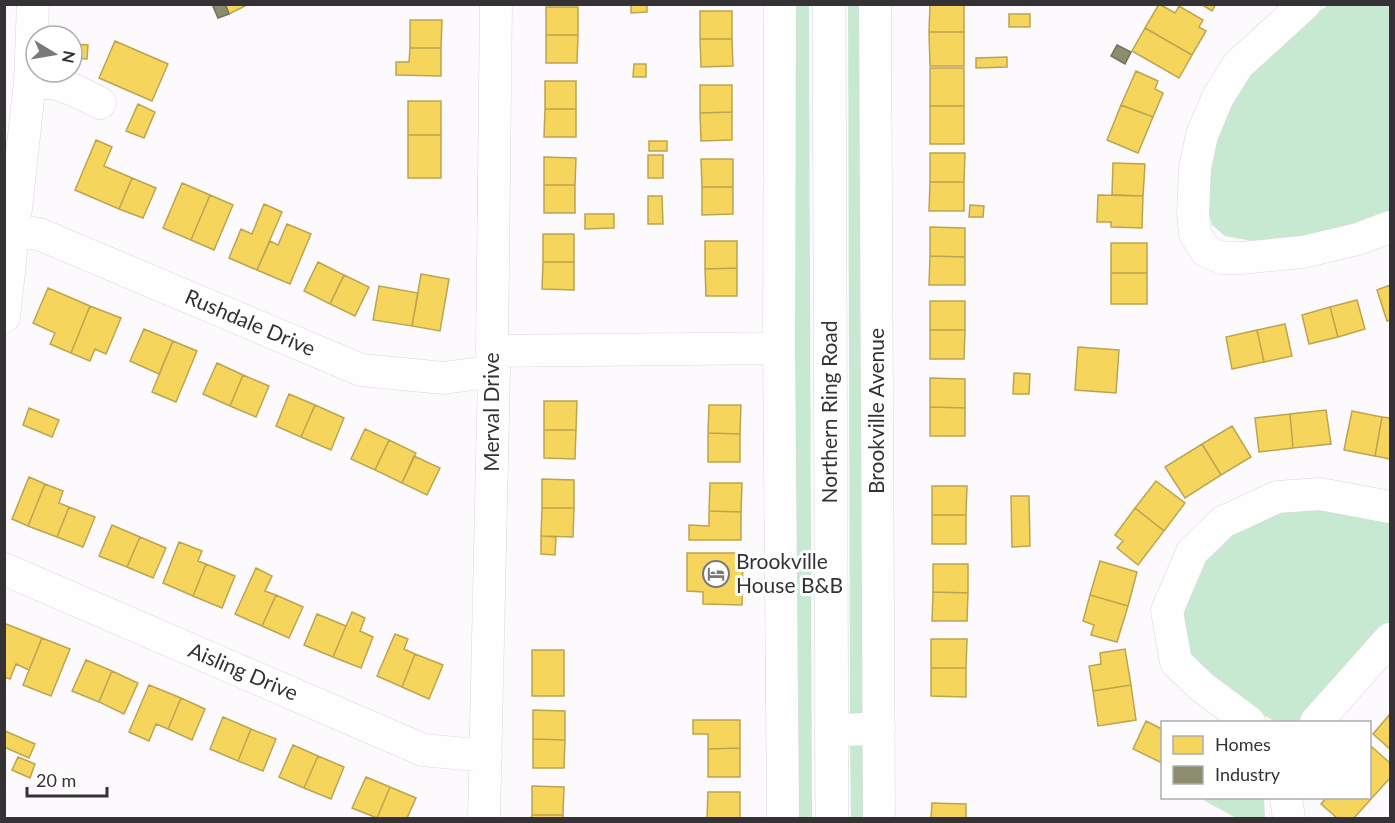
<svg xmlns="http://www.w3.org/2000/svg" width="1395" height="823" viewBox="0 0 1395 823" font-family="Lato,sans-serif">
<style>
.green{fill:#c8e9d1}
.homes{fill:#f6d55c;stroke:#bca450;stroke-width:1.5}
.industry{fill:#8c8c6e;stroke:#72715d;stroke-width:1.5}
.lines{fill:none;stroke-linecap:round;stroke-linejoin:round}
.minor-casing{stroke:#d9d7d9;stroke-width:33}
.major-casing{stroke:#d9d7d9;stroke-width:34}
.minor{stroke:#fffeff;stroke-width:32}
.major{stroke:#fffeff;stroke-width:33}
.labels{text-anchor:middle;stroke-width:6;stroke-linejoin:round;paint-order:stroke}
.street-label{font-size:21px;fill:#343234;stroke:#fff}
.poi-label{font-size:21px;fill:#343234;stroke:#fff;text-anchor:start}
</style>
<rect width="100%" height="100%" fill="#fdfafd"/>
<!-- green -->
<path class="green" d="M793 5H809L812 818H794Z
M848 5H875L868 714 850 717Z
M1328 5H1390V215L1322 236 1257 242 1225 236 1212 225 1208 209 1209 172 1213 143 1239 87 1281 40Z
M1344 506 1390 523V623L1301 722H1276L1209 686 1185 659 1182 601 1205 550 1239 526 1284 508Z
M850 746H869V818H851Z
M1204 798H1264L1265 818H1236L1203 800Z"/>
<!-- homes -->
<path class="homes" d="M225 4H249L229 14Z
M631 4H647V12L631 13Z
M930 4H964V32H929Z
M1159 4 1175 13 1179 6 1203 20 1199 27 1206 31 1192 55 1145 28Z
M1201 4H1216L1212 11Z
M546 7H578V35H546Z
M700 11H732V39H700Z
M1009 14H1030V27H1009Z
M410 20H442L441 48H410Z
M1145 28 1192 55 1179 78 1132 51Z
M929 32H964V66H930Z
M546 35H578L577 63H546Z
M700 39H732L733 66 701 67Z
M115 41 168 64 152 101 99 78Z
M72 44 88 45 87 59 72 58Z
M410 48H441V76L396 75V62H409Z
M1007 57V67L976 68V58Z
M634 64H646V77H633Z
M930 68H964V106H930Z
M1136 71 1158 81 1155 89 1163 93 1153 117 1121 105Z
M545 81H576V109H545Z
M700 85H732V112L700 113Z
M408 101H441V135H408Z
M138 104 155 112 144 138 126 131Z
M1121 105 1153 117 1138 153 1107 140Z
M930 106H964V144H930Z
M545 109H576V137H544Z
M732 112V140L701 141 700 113Z
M408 135H441V178H408Z
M96 140 112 147 104 166 132 178 119 209 75 190Z
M649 141H667V151H649Z
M930 153H965L964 182H930Z
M648 155H663V178H648Z
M544 157 576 158 575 185H544Z
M701 159H733V187H702Z
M1113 163 1145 164 1143 196 1112 195Z
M132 178 156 188 143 218 119 209Z
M930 182H964V211H929Z
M182 183 210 195 191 240 163 228Z
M544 185H575V213H544Z
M702 187H733V214L702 215Z
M210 195 233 205 214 250 191 240Z
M1098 195 1143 196 1142 228 1111 227V222H1097Z
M648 196H662L663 224H648Z
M264 204 282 212 257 270 229 258 241 229 252 234Z
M970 205 984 206 983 217H969Z
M585 214H614V228L585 229Z
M287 224 311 234 290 284 257 270 270 241 278 245Z
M930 227 965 228V257L930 256Z
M543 234H574V262H543Z
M705 241H737V268L705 269Z
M1111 243H1147V273H1111Z
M930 256 965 257V285H929Z
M318 262 344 275 330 304 304 291Z
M543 262H574V290L542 289Z
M737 268V296H706L705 269Z
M1111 273H1147V304H1111Z
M421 274 449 279 440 331 412 326Z
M344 275 369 287 355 316 330 304Z
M1390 285V320L1387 321 1377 290Z
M379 286 418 293 412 326 373 320Z
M48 288 90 306 71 353 50 344 55 333 33 323Z
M1357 300 1365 329 1338 337 1330 307Z
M930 301H965V330H930Z
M90 306 121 318 106 354 95 349 90 361 71 353Z
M1330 307 1338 337 1309 344 1302 315Z
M1285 324 1292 356 1264 362 1257 330Z
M144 329 173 341 159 374 130 361Z
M930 330H965L964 359H930Z
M1257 330 1264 362 1232 369 1226 337Z
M173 341 197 351 176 402 152 392Z
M1078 347 1119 350 1116 393 1075 390Z
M217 363 243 375 230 406 203 394Z
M1014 373 1030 374 1029 394H1013Z
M243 375 269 386 256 417 230 406Z
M930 378 965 379V408L930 407Z
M289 394 315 405 301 437 276 426Z
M544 401H577L576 430H544Z
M315 405 344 418 331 450 301 437Z
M709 405H741L740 434 708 433Z
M930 407 965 408V436H930Z
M29 408 59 420 52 437 23 425Z
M1326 410 1331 444 1293 448 1290 414Z
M1352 411 1382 417 1375 456 1344 450Z
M1290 414 1293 448 1259 452 1255 418Z
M1382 417 1390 418V459L1375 456Z
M1232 426 1251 457 1221 475 1202 444Z
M365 429 389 440 375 470 351 459Z
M544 430H576L575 459 544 458Z
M708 433 740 434V462H708Z
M389 440 416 453 402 483 375 470Z
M1202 444 1221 475 1185 498 1165 467Z
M414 456 440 468 427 495 402 483Z
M29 477 45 484 28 526 12 519Z
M542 479 574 480V508H542Z
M1156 481 1185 503 1164 531 1135 508Z
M710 483H742L741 512 709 511Z
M45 484 63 491 59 503 69 507 57 537 28 526Z
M932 486H967L966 515H932Z
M1011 496H1029L1030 546 1012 547Z
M69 507 95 517 83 547 57 537Z
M542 508H574L573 537 541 536Z
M1135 508 1164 531 1138 565 1117 548 1123 541 1115 535Z
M709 511 741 512V540H689V525L709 526Z
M932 515H966V544H932Z
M112 525 140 537 127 567 99 556Z
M541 536 556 537 555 555 541 554Z
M140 537 166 548 153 578 127 567Z
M179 542 202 551 198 561 206 564 193 596 163 583Z
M687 553H743L742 605 703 604V592L687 591Z
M1100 561 1137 572 1128 606 1090 595Z
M206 564 235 576 222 608 193 596Z
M933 564H968V593L933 592Z
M256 568 272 576 265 591 276 595 262 626 235 614Z
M933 592 968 593 967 621H932Z
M276 595 303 607 289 638 262 626Z
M1090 595 1128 606 1117 642 1091 635 1094 625 1083 621Z
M352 612 365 618 360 631 373 637 361 668 333 657Z
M317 614 346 626 333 657 304 645Z
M6 624 42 638 29 670 16 664 10 679 4 677V628Z
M395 634 408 639 404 649 415 654 402 687 377 676Z
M42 638 70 649 51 696 23 685Z
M931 639H967L966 668H931Z
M1125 649 1131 685 1093 691 1089 666 1101 664 1100 653Z
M532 650H564V696H532Z
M415 654 443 665 429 699 402 687Z
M86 660 112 671 99 702 72 691Z
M931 668H966V697L931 696Z
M112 671 138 683 124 714 99 702Z
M149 685 181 698 168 729 156 724 149 741 129 732Z
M1131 685 1136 720 1098 726 1093 691Z
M181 698 205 709 192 740 168 729Z
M533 710 565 711V740L533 739Z
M1390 714V749L1373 734Z
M223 717 251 729 238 761 210 749Z
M693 720H740V748L708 749V734H693Z
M1146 721 1162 729V763L1133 749Z
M251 729 276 739 263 771 238 761Z
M5 731 35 744 29 758 4 747Z
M533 739 565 740 564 768H533Z
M293 745 318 756 304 788 279 777Z
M1372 747 1390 763V778L1371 799 1369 798 1370 750Z
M740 748V777H708V749Z
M318 756 344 767 331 799 304 788Z
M18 757 35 764 30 778 12 770Z
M366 777 390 787 377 818 352 808Z
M532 786 564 787 563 815H532Z
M390 787 416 798 407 818H377Z
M708 792H740V818H707Z
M1326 798H1369L1371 799 1354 818H1337L1321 804Z
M932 803 966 804V818H931Z
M532 815H563V818H531Z"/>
<!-- industry -->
<path class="industry" d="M212 4H225L229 14 218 18Z
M1117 45 1131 52 1125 64 1111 56Z"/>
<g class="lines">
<defs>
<path id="minor" d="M780 4 779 348 783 818
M875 4 879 818
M1305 4 1238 65 1218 97 1202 135 1195 168 1193 214 1195 234 1206 251 1222 258H1241L1303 252 1358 239 1390 227
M30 81 58 84 76 91 100 103
M14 231 39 234 361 370 444 378 494 371
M4 317 30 81 33 4
M492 351 779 348
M4 569 423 750 486 756
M1249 722 1202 687 1176 662 1167 611 1192 552 1223 522 1277 497 1320 494 1390 507
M1316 722 1390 639
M831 731 879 728
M1286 798 1289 818
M484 818 494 371 492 351 496 4"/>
<path id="major" d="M829 4 832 818"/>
</defs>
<!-- minor casing -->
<use href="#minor" class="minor-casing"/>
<!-- major casing -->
<use href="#major" class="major-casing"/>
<!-- minor -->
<use href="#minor" class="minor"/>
<!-- major -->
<use href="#major" class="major"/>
</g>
<!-- icons -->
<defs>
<symbol id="hotel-ring" viewBox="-11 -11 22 22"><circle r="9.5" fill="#fff" stroke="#7a787a" stroke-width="1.5"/><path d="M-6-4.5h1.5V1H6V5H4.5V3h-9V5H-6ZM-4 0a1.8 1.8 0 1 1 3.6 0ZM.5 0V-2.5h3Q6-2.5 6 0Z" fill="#7a787a"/></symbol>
</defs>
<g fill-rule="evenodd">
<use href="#hotel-ring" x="701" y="559" width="30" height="30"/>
</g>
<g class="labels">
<!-- street labels -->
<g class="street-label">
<text transform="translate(250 323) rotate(23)" y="7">Rushdale Drive</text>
<text transform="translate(877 411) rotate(-90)" y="7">Brookville Avenue</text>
<text transform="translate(492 412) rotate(-90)" y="7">Merval Drive</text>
<text transform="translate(830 412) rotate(-90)" y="7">Northern Ring Road</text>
<text transform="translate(243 672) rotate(23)" y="7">Aisling Drive</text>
</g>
<!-- poi labels -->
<g class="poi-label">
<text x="736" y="569">Brookville<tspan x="736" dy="24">House B&amp;B</tspan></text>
</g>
</g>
<!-- border -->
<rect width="1395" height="823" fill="none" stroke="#343234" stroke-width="12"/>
<!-- legend -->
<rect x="1161" y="721" width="210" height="78" fill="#ffffff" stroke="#aeadae" stroke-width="1.5"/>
<rect x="1173" y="736" width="30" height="18" fill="#f6d55c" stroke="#aeadae" stroke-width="1.5"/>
<text x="1215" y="751" font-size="18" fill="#343234">Homes</text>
<rect x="1173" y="766" width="30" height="18" fill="#8c8c6e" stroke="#aeadae" stroke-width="1.5"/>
<text x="1215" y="781" font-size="18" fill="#343234">Industry</text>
<!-- north arrow -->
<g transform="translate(54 54) rotate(101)"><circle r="28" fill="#ffffff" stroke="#aeadae" stroke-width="1.5"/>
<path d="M0-4.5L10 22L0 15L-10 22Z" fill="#7a787a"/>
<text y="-9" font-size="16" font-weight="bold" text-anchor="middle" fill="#343234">N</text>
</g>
<!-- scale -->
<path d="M27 787v9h80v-9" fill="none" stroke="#343234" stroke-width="3"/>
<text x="36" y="787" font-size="18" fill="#343234" stroke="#ffffff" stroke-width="4.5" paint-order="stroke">20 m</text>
</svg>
